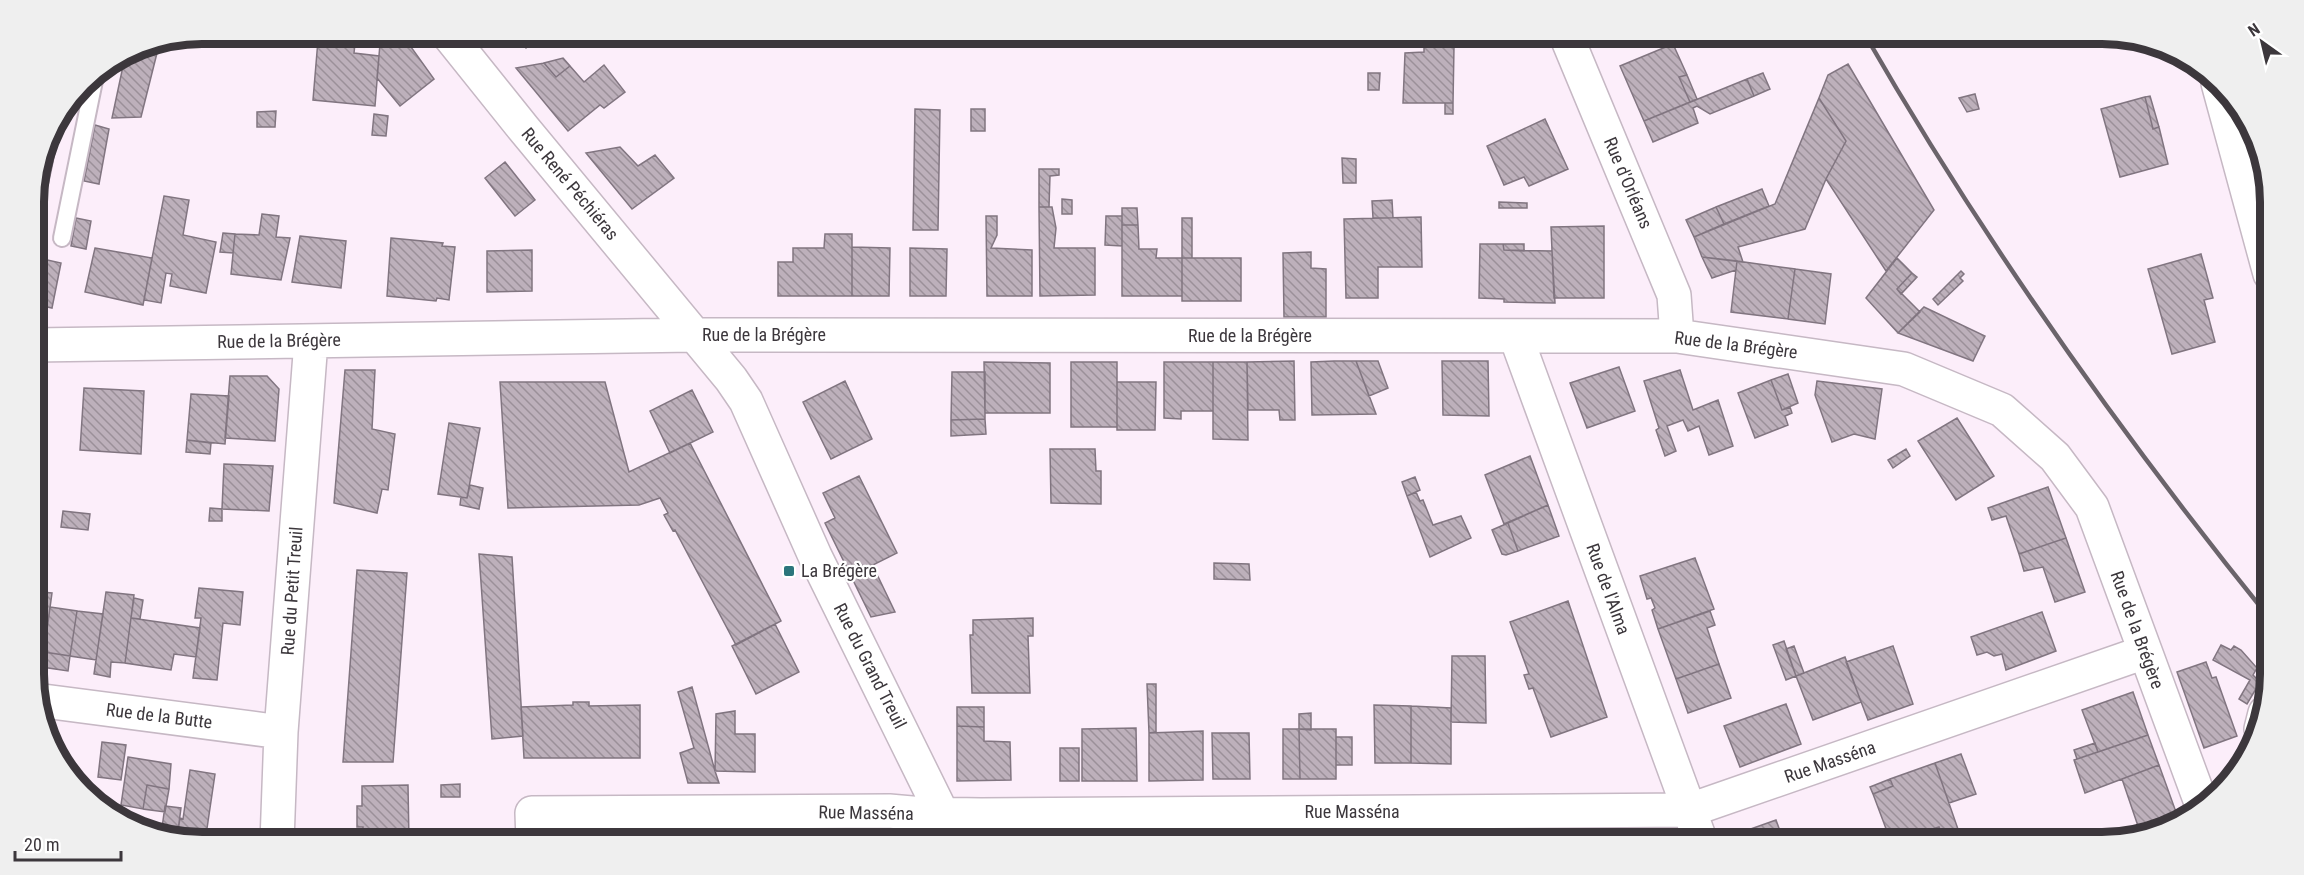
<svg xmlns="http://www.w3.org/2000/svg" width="2304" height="875" viewBox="0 0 2304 875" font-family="'Roboto Condensed',sans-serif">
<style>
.building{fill:url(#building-back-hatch);stroke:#817580;stroke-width:1.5}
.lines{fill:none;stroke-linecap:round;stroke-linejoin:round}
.service-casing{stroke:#c6b8c4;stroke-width:20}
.minor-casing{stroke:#c6b8c4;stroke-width:36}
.service{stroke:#fff;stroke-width:16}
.minor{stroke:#fff;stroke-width:33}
.rail{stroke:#6b646b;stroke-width:4.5}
.poi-dot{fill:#2c757c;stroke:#fff;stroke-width:2}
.labels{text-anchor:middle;stroke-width:4.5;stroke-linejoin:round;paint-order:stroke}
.street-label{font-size:18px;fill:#3c373c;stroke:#fff}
.poi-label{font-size:18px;fill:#3c373c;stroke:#fff;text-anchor:start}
.rim{fill:none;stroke:#3c373c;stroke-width:8}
</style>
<defs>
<pattern id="building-back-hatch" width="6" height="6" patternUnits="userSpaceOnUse" patternTransform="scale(1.5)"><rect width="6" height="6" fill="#bdb0bb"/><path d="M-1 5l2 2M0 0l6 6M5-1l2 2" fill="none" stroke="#9b9099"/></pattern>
</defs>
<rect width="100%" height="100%" fill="#fceefa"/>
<!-- building -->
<path class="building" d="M381 33H401L434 79 400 106 377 78Z
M513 33H545L526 48Z
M985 33H1008V46H985Z
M318 40 355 44 354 53 379 56 375 106 313 100Z
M1673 44 1687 75 1679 77 1690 102 1644 121 1620 66Z
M137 46 158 49 141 117 112 118 126 52Z
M1424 47H1454L1453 103H1403L1405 53 1424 52Z
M563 58 570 66 556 77 544 63Z
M544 63 556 77 570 66 584 82 604 65 625 92 604 108 600 105 568 131 516 68Z
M1848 64 1934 210 1886 271 1826 179 1846 141 1819 98 1828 75Z
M1368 73H1380L1379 90H1368Z
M1763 73 1770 89 1754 96 1747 79Z
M1687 75 1697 99 1690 102 1679 77Z
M1747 79 1754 96 1710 114 1697 106 1693 108 1698 123 1653 142 1644 121Z
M1975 94 1979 109 1967 112 1959 98Z
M2150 96 2159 127 2153 129 2145 97Z
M2145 97 2153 129 2159 127 2168 164 2120 177 2101 109Z
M1819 98 1846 141 1826 179 1805 229 1738 247 1743 262 1702 257 1694 237 1775 204Z
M1445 103H1453V114H1445Z
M64 109 37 238H34L33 190 50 127Z
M915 109 940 110 938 230H913Z
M971 109H985V131H971Z
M276 111 275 127H257V112Z
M374 114 388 116 386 136 372 135Z
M1545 119 1568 169 1529 186 1524 177 1504 185 1487 146Z
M95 125 109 129 99 184 84 181Z
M620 147 638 166 655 155 674 178 632 209 586 153Z
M1342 158 1356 159V183H1343Z
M505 162 535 200 515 216 485 178Z
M1039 169H1059V175L1050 176 1049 207H1039Z
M1762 189 1769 206 1724 224 1716 207Z
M164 196 189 200 183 235 216 242 206 293 170 286 172 274 166 273 161 303 144 300Z
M1062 199 1072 200V214H1062Z
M1392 200 1393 218H1373L1372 201Z
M1499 202 1527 203V208H1499Z
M1039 207H1052L1056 228 1054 248H1095V295L1040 296Z
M1716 207 1724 224 1694 237 1686 220Z
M1122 208H1137L1138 225H1122Z
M262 214 279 216 276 237 290 238 281 280 231 274 235 234 259 235Z
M986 216H997V235L991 248 1032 250V296H987Z
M1106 216H1122V246L1105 245Z
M1421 217 1422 267H1378V298H1346L1344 219Z
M76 218 91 221 86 249 71 246Z
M1182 218H1192V258H1182Z
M1122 225H1138L1139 249H1157L1156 258H1182V296H1122Z
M1604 226V298H1554L1551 227Z
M223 233 235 234 233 253 220 252Z
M825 234H852V296H778V262H793V248H824Z
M300 236 346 241 341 288 292 282Z
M391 238 443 243 442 246 455 247 449 300 437 298 436 301 387 296Z
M1480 244H1503L1504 250 1552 251 1555 303 1504 302V299L1479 298Z
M1503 244H1524V251L1504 250Z
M852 247 890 248 889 296H852Z
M95 248 152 258 143 305 85 292Z
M910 248 947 249 946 296H910Z
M532 250V291L487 292V251Z
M1311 252V268L1326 269V317H1284L1283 253Z
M2201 254 2213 298 2204 300 2215 342 2172 354 2148 269Z
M34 257 61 263 52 308 34 304Z
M1702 257 1737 261 1736 270 1712 278Z
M1182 258H1241V301H1182Z
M1897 258 1912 273 1897 289 1920 312 1898 333 1866 298Z
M1737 261 1795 269 1788 319 1731 312Z
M1795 269 1831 274 1825 324 1788 319Z
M1961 271 1964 274 1960 278 1963 281 1938 305 1933 299Z
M1912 273 1917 277 1901 294 1897 289Z
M1924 307 1985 336 1973 361 1898 333Z
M1294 361 1295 420H1280L1279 410H1248L1247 362Z
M1334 361H1356L1376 414 1312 415 1311 362Z
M1356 361H1378L1388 388 1369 396Z
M1442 361H1488L1489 416 1443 415Z
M984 362 1050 363V413H985Z
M1071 362H1117V427H1071Z
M1164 362H1213V411H1181V419L1164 418Z
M1213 362H1247L1248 440 1213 439Z
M1619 367 1635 411 1587 428 1570 383Z
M345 370H375L372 429 395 434 388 490 382 489 377 513 334 503Z
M1680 370 1693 410 1718 400 1733 446 1709 455 1699 426 1688 431 1683 420 1667 426 1676 451 1665 456 1656 430 1659 428 1644 381Z
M952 372H985V419L951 420Z
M1788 374 1798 403 1782 410 1771 380Z
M230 376H267L279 389 275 441 225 438Z
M1771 380 1782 410 1790 407 1792 413 1785 416 1788 425 1755 438 1738 393Z
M845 381 872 439 831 459 803 402Z
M1817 381 1882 389 1875 439 1854 434 1832 442 1815 395Z
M500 382H605L629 472 690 443 781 621 736 645 675 530 673 531 664 515 668 513 660 498 639 505 508 508Z
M1117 382H1156L1155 430H1117Z
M84 388 144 391 141 454 80 450Z
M692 390 713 432 670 453 650 411Z
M191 394 229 396 225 444 187 440Z
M35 406 42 407 35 462Z
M1957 418 1994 476 1956 500 1918 441Z
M985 419 986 434 951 436V420Z
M449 423 480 428 467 498 438 494Z
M187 440 211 443 210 454 186 452Z
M1050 449H1095L1096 471H1101V504L1051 503Z
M1906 449 1910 456 1893 468 1888 460Z
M1530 456 1548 505 1504 524 1485 475Z
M224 464 273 466 269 511 222 509Z
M859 476 897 553 851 576 825 523 835 518 823 493Z
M1415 477 1420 490 1407 496 1402 482Z
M470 485 483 488 479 509 460 505 461 497 467 498Z
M2048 487 2066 538 2019 554 2006 516 1992 520 1988 508Z
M1416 492 1420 501 1423 500 1433 525 1461 516 1471 538 1430 557 1407 496Z
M1548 505 1559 536 1518 551 1508 523Z
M210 508 222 509V521H209Z
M63 511 90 514 88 530 61 527Z
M1508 523 1518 551 1506 555 1502 554 1492 530Z
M2066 538 2085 592 2055 602 2043 567 2024 571 2019 554Z
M479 554 512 557 523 736 492 739Z
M1695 558 1714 609 1658 629 1652 610 1655 608 1651 598 1647 599 1640 576Z
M1214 563 1249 564 1250 580 1214 579Z
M873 566 895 612 871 617 851 576Z
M357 570 407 573 393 762H343Z
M199 588 243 592 240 625 223 623 217 680 193 678 201 618H195Z
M41 592 52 593 44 652 36 651V597H40Z
M106 592 134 595 125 663 111 662 110 677 94 674Z
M134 598 143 600 140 619 131 618Z
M1568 601 1607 717 1551 737 1533 688 1529 689 1524 675 1529 674 1510 622Z
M50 607 77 611 70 656 44 652Z
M77 611 103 614 96 660 70 656Z
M1710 611 1715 625 1707 628 1719 664 1676 679 1658 629Z
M2042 612 2056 651 2006 670 2002 654 1994 656 1987 652 1977 655 1971 637Z
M131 618 200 628 196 657 174 654 171 670 125 663Z
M1033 618V636H1028L1030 693H972L970 635H973V620Z
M775 624 799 672 756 694 732 646Z
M1784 641 1796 676 1786 680 1773 645Z
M2221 645 2231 650 2234 646 2241 650 2257 668 2253 675 2260 682 2247 704 2239 699 2250 680 2213 660Z
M1794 646 1804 673 1796 676 1786 649Z
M1893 646 1913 704 1868 720 1846 662Z
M44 652 70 656 68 671 42 667Z
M1452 656H1485L1486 723 1451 722Z
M1845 657 1861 702 1813 720 1796 676Z
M2206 662 2212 678 2216 677 2237 736 2204 748 2177 672Z
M1719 664 1731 698 1688 713 1676 679Z
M1147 684H1156V732L1149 733Z
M692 687 715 771 719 783H688L680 753 694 748 678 692Z
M2133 692 2148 735 2098 752 2082 710Z
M573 702H589V706L640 705V758H524L521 707 573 705Z
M1786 704 1801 744 1740 767 1724 726Z
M1374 705 1411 706V763H1375Z
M1411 706 1451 708V764L1411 763Z
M957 707H984V727L957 726Z
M735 711V734H755V772L715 771 716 714Z
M1311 713V730L1299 729V714Z
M957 726 984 727V741L1010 742 1011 780 957 781Z
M1136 728 1137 781H1082V729Z
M1283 729H1299L1300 779H1283Z
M1299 729H1336V779H1300Z
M1203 731V780L1149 781V733Z
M1212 733H1249L1250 779H1213Z
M2148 735 2159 765 2085 793 2074 760Z
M1336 737H1352V765H1336Z
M102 742 126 745 121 780 98 777Z
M2095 743 2098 752 2077 759 2074 750Z
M1060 748H1079V781H1060Z
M1961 754 1976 794 1949 803 1935 763Z
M128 757 171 764 169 789 147 785 143 809 121 805Z
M1935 763 1960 835 1944 840 1939 827 1891 842 1873 794 1893 786 1890 779Z
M2159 765 2176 812 2138 826 2122 779Z
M190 770 215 774 205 842 177 838 180 818 183 819Z
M1890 779 1893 786 1873 794 1870 787Z
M460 784V797H441V785Z
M147 785 169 789 165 812 143 809Z
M408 785 409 842H318L363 841V827H357V806H362V786Z
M165 806 181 808 177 838 161 835Z
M2176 812 2178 817 2135 834 2133 829 2138 826Z
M1776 820 1784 842H1733L1731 836Z
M2120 833 2123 838 2114 842H2104L2103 839Z"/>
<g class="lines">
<defs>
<path id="service" d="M62 238 96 71"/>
<path id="minor" d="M447 33 524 129 731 379 746 401 815 556 956 842
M1565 33 1674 295 1677 336
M2218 83 2270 274
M1516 337 1701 842
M34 345 694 335 1677 336 1904 369 2002 410 2055 457 2092 507 2203 808
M36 700 281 732
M2261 729 2265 713
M277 842 281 732 311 341
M533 842 532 813 889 811 923 814 981 815 1690 810 2145 652"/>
</defs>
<!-- service casing -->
<use href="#service" class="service-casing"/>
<!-- minor casing -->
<use href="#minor" class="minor-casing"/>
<!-- service -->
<use href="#service" class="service"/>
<!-- minor -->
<use href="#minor" class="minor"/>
<!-- rail -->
<path class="rail" d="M1864 33C1983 240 2121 435 2271 620"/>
</g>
<!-- markers -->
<rect class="poi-dot" x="783" y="565" width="12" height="12" rx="3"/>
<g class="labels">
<!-- street labels -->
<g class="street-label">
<text transform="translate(1628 183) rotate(67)" y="6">Rue d'Orléans</text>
<text transform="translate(570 184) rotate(50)" y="6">Rue René Péchiéras</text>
<text x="764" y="341">Rue de la Brégère</text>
<text x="1250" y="342">Rue de la Brégère</text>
<text transform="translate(279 341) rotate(-1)" y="6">Rue de la Brégère</text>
<text transform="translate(1736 345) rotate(7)" y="6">Rue de la Brégère</text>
<text transform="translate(1608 589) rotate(70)" y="6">Rue de l'Alma</text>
<text transform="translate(292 591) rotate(-86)" y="6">Rue du Petit Treuil</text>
<text transform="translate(2137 630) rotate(70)" y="6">Rue de la Brégère</text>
<text transform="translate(870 666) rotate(63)" y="6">Rue du Grand Treuil</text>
<text transform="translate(159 716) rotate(7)" y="6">Rue de la Butte</text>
<text transform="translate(1830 762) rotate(-19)" y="6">Rue Masséna</text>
<text x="1352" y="818">Rue Masséna</text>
<text transform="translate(866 813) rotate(1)" y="6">Rue Masséna</text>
</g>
<!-- poi labels -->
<g class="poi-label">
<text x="801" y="577">La Brégère</text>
</g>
</g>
<!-- crop -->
<path d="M0 0H2304V875H0ZM202 44H2102A158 158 0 0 1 2260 202V674A158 158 0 0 1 2102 832H202A158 158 0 0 1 44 674V202A158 158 0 0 1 202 44Z" fill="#efefef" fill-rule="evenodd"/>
<path class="rim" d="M202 44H2102A158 158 0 0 1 2260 202V674A158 158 0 0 1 2102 832H202A158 158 0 0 1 44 674V202A158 158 0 0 1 202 44Z"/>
<!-- north arrow -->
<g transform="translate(2262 42) rotate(326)" stroke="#ffffff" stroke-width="4.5" paint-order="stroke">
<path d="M0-4.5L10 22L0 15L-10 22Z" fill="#3c373c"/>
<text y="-9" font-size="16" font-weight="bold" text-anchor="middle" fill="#3c373c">N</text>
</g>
<!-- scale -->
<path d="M15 851v9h106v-9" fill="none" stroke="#3c373c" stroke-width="3"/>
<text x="24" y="851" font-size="18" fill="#3c373c" stroke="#ffffff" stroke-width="4.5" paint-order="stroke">20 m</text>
</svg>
